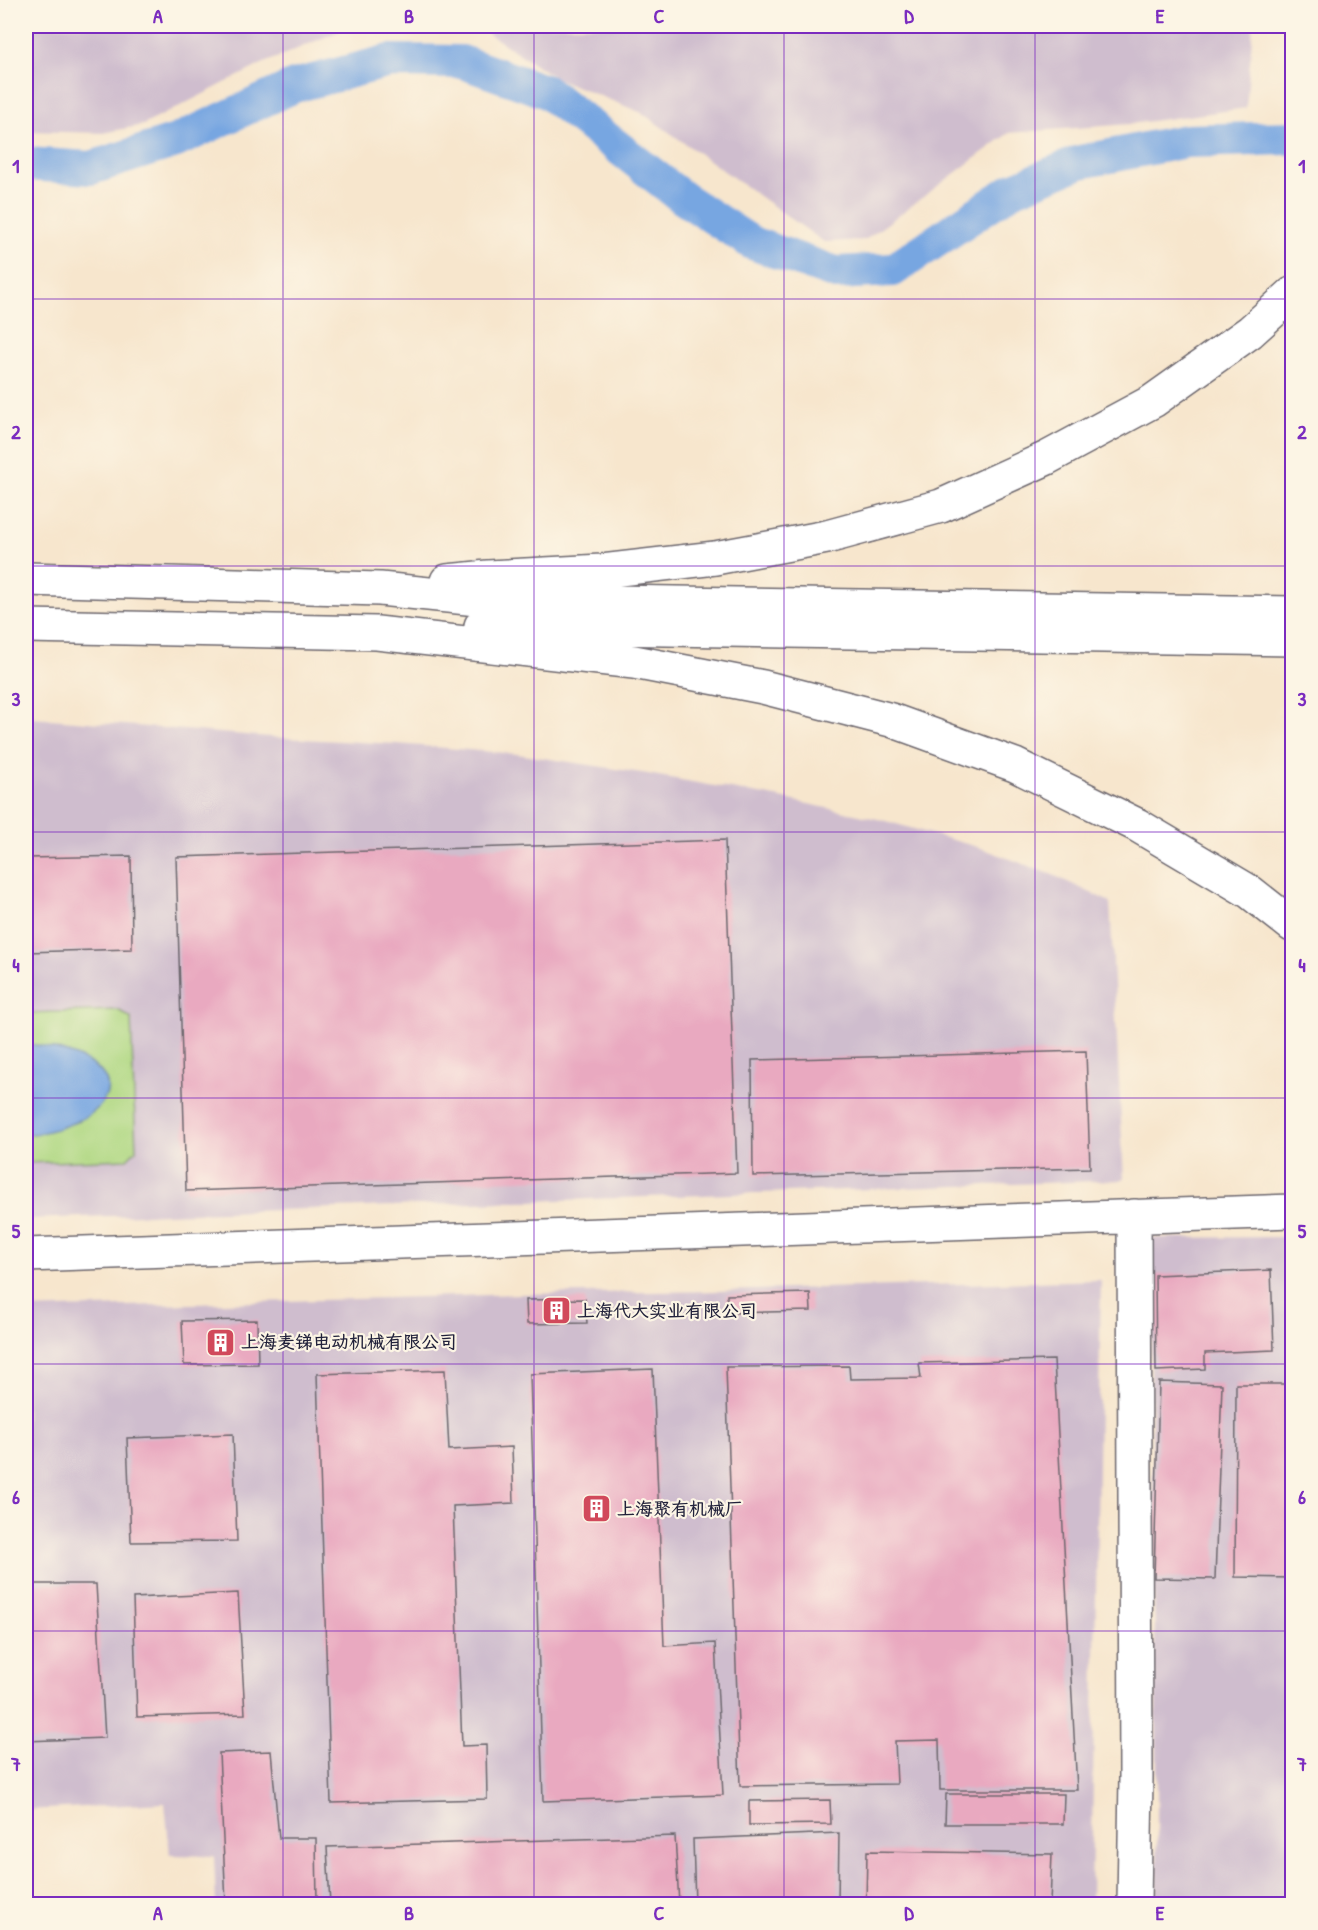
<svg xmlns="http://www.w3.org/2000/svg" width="1318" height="1930" viewBox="0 0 1318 1930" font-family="'Patrick Hand','LXGW WenKai TC',sans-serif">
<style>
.industrial{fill:#cfbdce}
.green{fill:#b0d883;stroke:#697d5f;stroke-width:1.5}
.water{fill:#77a6e1;stroke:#4c648e;stroke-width:1.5}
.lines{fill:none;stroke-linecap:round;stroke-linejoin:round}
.canal{stroke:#77a6e1;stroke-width:34}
.building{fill:#e9a9c0}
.minor-casing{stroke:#6d676e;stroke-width:36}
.motorway-casing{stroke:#6d676e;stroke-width:36}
.minor{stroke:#fff;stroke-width:33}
.motorway{stroke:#fff;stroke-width:33}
.grid{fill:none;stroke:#7b2cbf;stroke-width:1.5;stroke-opacity:0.55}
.labels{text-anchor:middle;stroke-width:4.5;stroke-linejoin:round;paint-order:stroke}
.poi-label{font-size:18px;font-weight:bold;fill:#22223b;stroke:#fcf5e5;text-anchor:start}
.neatline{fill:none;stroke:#7b2cbf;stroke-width:2}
.grid-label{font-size:20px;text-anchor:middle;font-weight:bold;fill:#7b2cbf}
</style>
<rect width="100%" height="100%" fill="#fcf5e5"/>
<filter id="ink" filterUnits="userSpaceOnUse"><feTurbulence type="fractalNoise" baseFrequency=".0167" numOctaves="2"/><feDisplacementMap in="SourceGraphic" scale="12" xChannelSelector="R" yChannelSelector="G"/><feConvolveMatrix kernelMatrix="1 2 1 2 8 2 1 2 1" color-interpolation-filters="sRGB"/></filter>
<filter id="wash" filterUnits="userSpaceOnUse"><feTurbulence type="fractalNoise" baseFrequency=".008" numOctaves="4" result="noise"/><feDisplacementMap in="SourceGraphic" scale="24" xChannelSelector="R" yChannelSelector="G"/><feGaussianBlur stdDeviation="1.35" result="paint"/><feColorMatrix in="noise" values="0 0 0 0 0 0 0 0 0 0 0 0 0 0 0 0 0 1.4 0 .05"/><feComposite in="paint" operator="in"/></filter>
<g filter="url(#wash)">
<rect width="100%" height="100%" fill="#f7e6cd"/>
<!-- industrial -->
<path class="industrial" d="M26 26H351L262 64 143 125 103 133 26 131Z
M454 26H1253L1246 108 1130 124 1009 133 865 240 824 242 642 113 556 78 480 28Z
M26 717 283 738 398 744 517 754 642 773 776 797 882 820 981 848 1053 875 1110 902 1124 1180 26 1219Z
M1292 1237V1904H1157V1778L1149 1238Z
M1101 1280 1091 1904H216L214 1856 170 1855 165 1803 26 1810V1309L521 1294 720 1291Z"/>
<!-- green -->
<path class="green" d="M118 1010 131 1018 136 1150 127 1159 26 1163V1013Z"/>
<!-- water -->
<path class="water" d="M26 1044C49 1045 125 1063 104 1100 93 1121 48 1133 26 1135Z"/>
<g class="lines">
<!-- canal -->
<path class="canal" d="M26 164 91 168 176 141 294 86 390 61 462 62 547 92 683 198 752 243 836 273 893 270 1012 190 1080 162 1186 141 1292 138"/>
</g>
<g id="blocks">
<!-- building -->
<path class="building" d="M725 840 737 1173 186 1191 176 857Z
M131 856 132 949 26 952V858Z
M1086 1051 1090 1168 753 1176 752 1060Z
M1271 1270 1274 1350 1205 1353V1369L1156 1371 1155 1275Z
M810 1293 811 1311 727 1313V1295Z
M585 1299 587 1323 527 1324 526 1300Z
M257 1320 258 1364 184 1365 182 1321Z
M1054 1360 1077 1790H940L939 1740 895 1741 897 1784 740 1786 726 1367 849 1366 850 1379 921 1378 919 1363Z
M653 1369 664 1646 715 1643 723 1795 543 1801 530 1374Z
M445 1370 449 1450 512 1447 514 1503 453 1506 462 1746 486 1745 487 1799 331 1803 317 1374Z
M1159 1382 1222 1384 1215 1579 1154 1578Z
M1236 1384H1292V1578L1235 1577Z
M233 1434 237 1541 131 1542 127 1438Z
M26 1584H96L105 1738 26 1741Z
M238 1593 245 1714 137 1717 133 1598Z
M271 1751 279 1838H316L317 1904H226L219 1753Z
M946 1794H1064L1063 1824H945Z
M830 1800 831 1824 749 1825V1801Z
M839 1833 838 1904H695L693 1839Z
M675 1836 679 1904H330L327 1847Z
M867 1851 1052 1854 1050 1904H866Z"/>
</g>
</g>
<g filter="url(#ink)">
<use href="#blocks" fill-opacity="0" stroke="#6d676e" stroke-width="1.5"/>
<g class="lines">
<defs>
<path id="minor" d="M1134 1216 1136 1777 1134 1904
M26 1255 1292 1211"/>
<path id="motorway" d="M26 579 380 589 487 600 1292 613
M447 581 488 577 602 571 715 558 827 537 941 506 1047 458 1153 401 1250 332 1292 294
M26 626 377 633 634 662 763 687 891 720 1015 765 1137 825 1250 892 1292 925
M481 626 1292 639"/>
</defs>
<!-- minor casing -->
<use href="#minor" class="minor-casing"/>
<!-- motorway casing -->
<use href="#motorway" class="motorway-casing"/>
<!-- minor -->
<use href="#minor" class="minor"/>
<!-- motorway -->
<use href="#motorway" class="motorway"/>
</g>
</g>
<!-- grid -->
<path class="grid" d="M283 26V1904M534 26V1904M784 26V1904M1035 26V1904M26 299H1292M26 566H1292M26 832H1292M26 1098H1292M26 1364H1292M26 1631H1292"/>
<!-- icons -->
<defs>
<symbol id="building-square" viewBox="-11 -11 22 22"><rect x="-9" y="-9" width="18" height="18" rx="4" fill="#d1495b" stroke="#fcf5e5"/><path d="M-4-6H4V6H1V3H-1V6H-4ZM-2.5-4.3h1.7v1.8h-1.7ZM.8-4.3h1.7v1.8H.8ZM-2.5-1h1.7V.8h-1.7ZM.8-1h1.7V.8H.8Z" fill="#fff"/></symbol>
</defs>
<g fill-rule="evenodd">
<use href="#building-square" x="540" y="1294" width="33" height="33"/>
<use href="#building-square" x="204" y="1326" width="33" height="33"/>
<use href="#building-square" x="580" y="1492" width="33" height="33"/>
</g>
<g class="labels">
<!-- poi labels -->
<g class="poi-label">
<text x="577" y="1317">上海代大实业有限公司</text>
<text x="241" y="1348">上海麦锑电动机械有限公司</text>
<text x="617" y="1515">上海聚有机械厂</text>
</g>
</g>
<!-- margin -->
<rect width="1318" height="1930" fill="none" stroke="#fcf5e5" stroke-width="66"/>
<rect x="33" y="33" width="1252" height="1864" class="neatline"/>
<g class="grid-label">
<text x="158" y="23">A</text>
<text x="409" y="23">B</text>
<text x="659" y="23">C</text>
<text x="909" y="23">D</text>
<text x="1160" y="23">E</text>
<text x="16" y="173">1</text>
<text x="1302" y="173">1</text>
<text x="16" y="439">2</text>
<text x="1302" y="439">2</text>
<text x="16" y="706">3</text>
<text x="1302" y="706">3</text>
<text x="16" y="972">4</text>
<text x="1302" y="972">4</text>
<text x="16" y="1238">5</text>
<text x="1302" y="1238">5</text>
<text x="16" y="1504">6</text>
<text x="1302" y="1504">6</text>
<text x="16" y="1771">7</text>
<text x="1302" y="1771">7</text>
<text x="158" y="1920">A</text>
<text x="409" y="1920">B</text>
<text x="659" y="1920">C</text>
<text x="909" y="1920">D</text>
<text x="1160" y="1920">E</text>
</g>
</svg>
